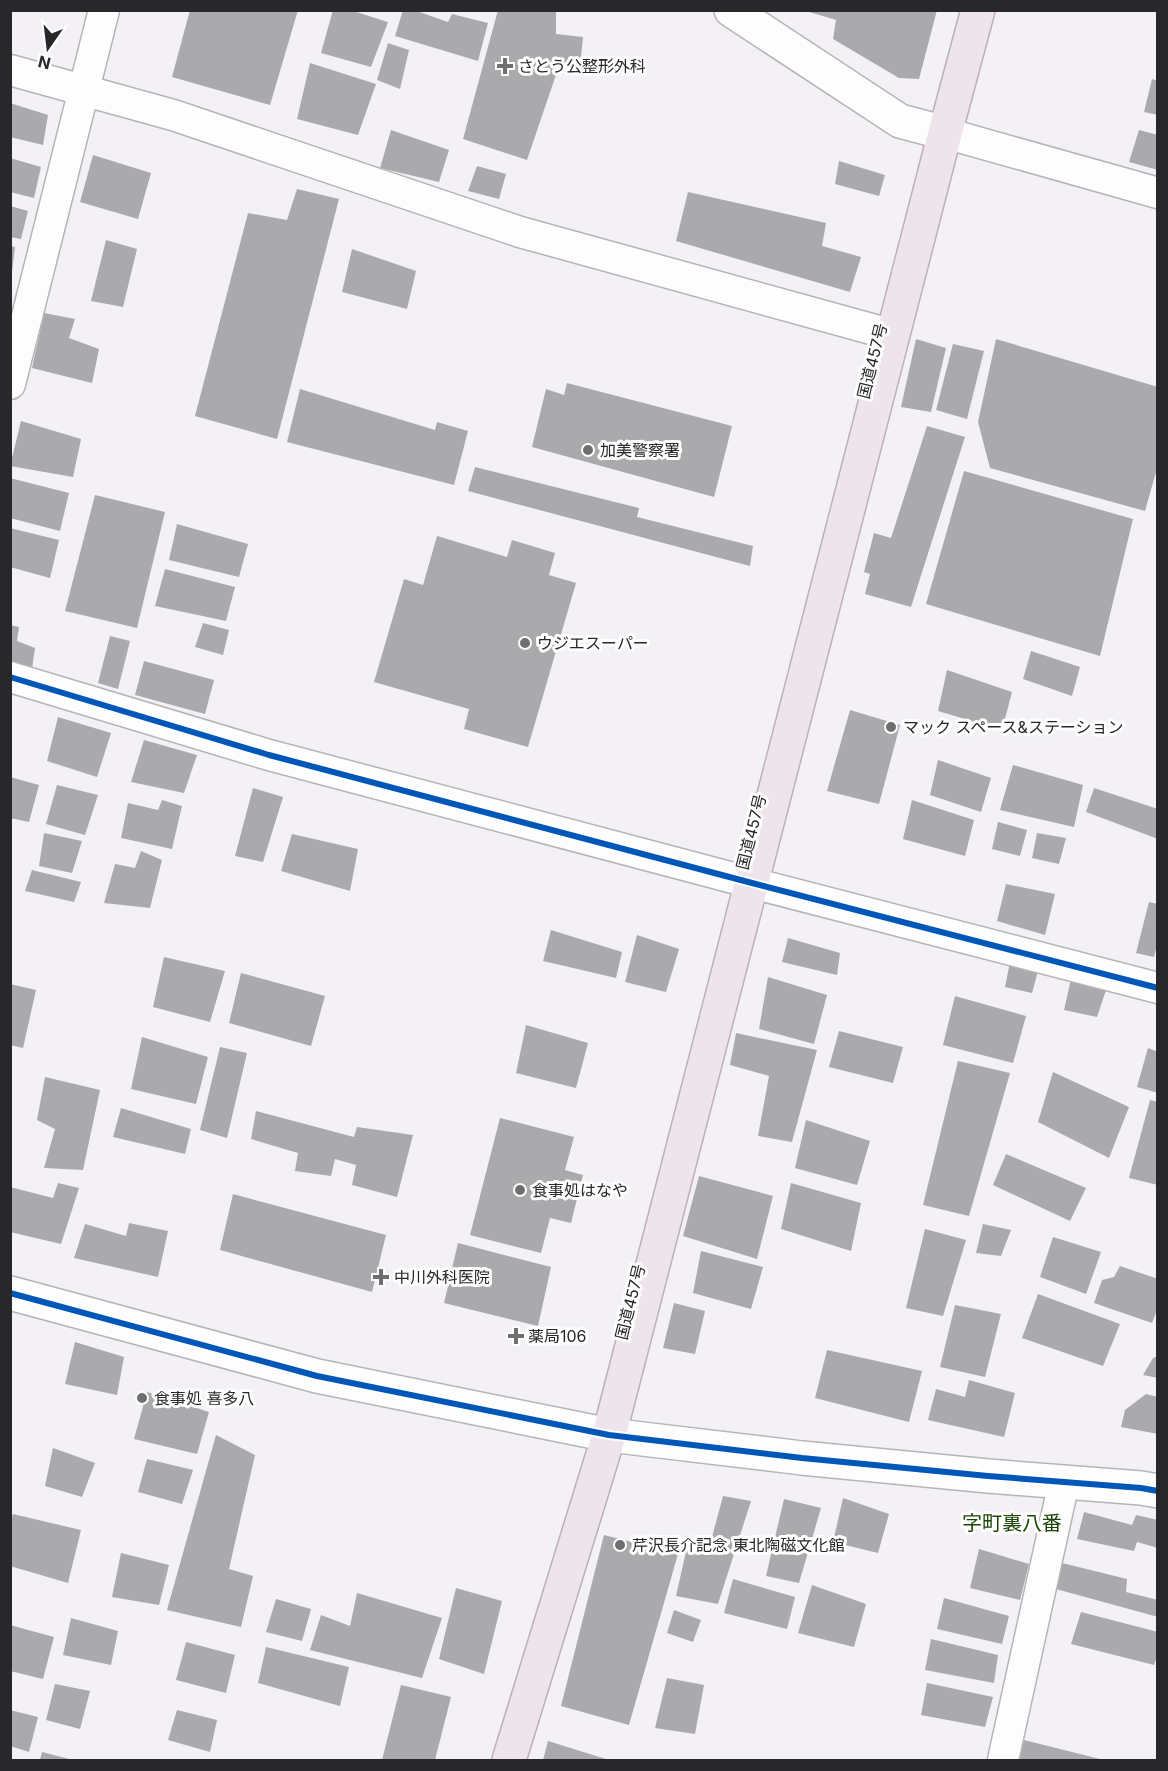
<svg xmlns="http://www.w3.org/2000/svg" width="1168" height="1771" viewBox="0 0 1168 1771" font-family="Inter,'Noto Sans JP',sans-serif">
<style>
.building{fill:#aaaaad}
.lines{fill:none;stroke-linecap:round;stroke-linejoin:round}
.minor-casing{stroke:#b5b4b8;stroke-width:33}
.tertiary-casing{stroke:#b5b4b8;stroke-width:36}
.trunk-casing{stroke:#bbb0bb;stroke-width:36}
.minor{stroke:#fdfdfe;stroke-width:30}
.tertiary{stroke:#fdfdfe;stroke-width:33}
.trunk{stroke:#eee4ec;stroke-width:33}
.cycleway-casing{stroke:#fefefe;stroke-width:10}
.cycleway{stroke:#0057b8;stroke-width:6}
.poi-dot{fill:#6f6e71;stroke:#fefefe;stroke-width:2}
.labels{text-anchor:middle;stroke-width:6;stroke-linejoin:round;paint-order:stroke}
.poi-label{font-size:16px;fill:#282729;stroke:#fefefe;text-anchor:start}
.street-label{font-size:16px;fill:#282729;stroke:#fefefe}
.quarter-label{font-size:20px;fill:#1a4304;stroke:#fefefe}
</style>
<rect width="100%" height="100%" fill="#f3f1f6"/>
<!-- building -->
<path class="building" d="M190 10H298L270 105 172 77Z
M333 10H350L388 22 371 67 321 53Z
M403 10H414L448 22 452 14 488 23 478 61 395 36Z
M498 10H556V34L583 37 580 67 560 63 527 160 463 139Z
M937 10 919 79 899 78 833 39 836 20 806 11Z
M388 43 409 50 400 89 377 80Z
M310 63 376 84 358 135 297 119Z
M1152 79 1158 81V115L1144 112Z
M10 103 48 115 43 145 10 137Z
M391 130 449 150 439 182 380 168Z
M1139 130 1158 135V170L1129 162Z
M93 155 151 173 138 219 80 202Z
M10 158 41 167 34 198 10 192Z
M839 161 885 175 879 196 835 184Z
M477 166 506 174 499 199 468 191Z
M297 189 339 199 277 439 195 416 248 213 287 220Z
M688 192 826 223 822 246 861 257 850 292 676 241Z
M10 206 28 211 21 239 10 237Z
M106 240 137 249 123 307 91 301Z
M10 246 15 247 12 272H10Z
M352 249 416 271 407 309 342 292Z
M44 313 75 319 69 338 99 349 92 383 32 368Z
M916 339 946 348 931 412 901 407Z
M996 339 1158 387V465L1145 511 990 468 978 422Z
M953 344 984 351 967 419 936 410Z
M567 383 732 426 714 497 532 447 546 389 564 395Z
M300 389 435 430 437 422 468 431 454 485 287 442Z
M21 421 81 439 73 477 10 466Z
M927 426 965 437 911 607 865 594 870 574 864 572 874 533 891 538Z
M475 467 639 508 637 517 753 546 750 566 468 491Z
M964 471 1133 519 1100 656 926 604Z
M10 478 69 493 60 531 10 518Z
M95 495 165 512 137 628 65 611Z
M177 524 248 544 239 577 169 560Z
M10 528 59 540 50 578 10 567Z
M437 536 507 557 512 540 555 553 549 575 576 583 528 747 464 729 469 709 374 682 404 579 423 585Z
M165 569 235 587 226 621 155 606Z
M203 623 229 630 223 655 195 647Z
M10 625 19 627 17 641 35 648 32 669 10 663Z
M110 636 130 641 118 689 98 683Z
M1031 651 1080 667 1072 696 1023 679Z
M144 661 214 680 205 714 135 695Z
M947 670 1012 692 1002 730 938 711Z
M850 710 900 725 879 804 827 791Z
M58 717 111 733 97 777 47 761Z
M144 740 197 755 184 793 131 782Z
M938 760 991 778 981 812 930 795Z
M1013 765 1083 785 1074 827 1000 810Z
M10 777 39 785 29 822 10 818Z
M57 785 98 795 85 835 46 824Z
M253 788 283 797 263 862 235 856Z
M1094 788 1158 809V839L1086 812Z
M162 800 182 806 172 849 121 838 128 803 158 810Z
M912 800 974 820 965 856 903 839Z
M998 822 1027 830 1020 856 992 849Z
M44 833 82 841 72 873 39 866Z
M1037 833 1066 838 1059 864 1032 858Z
M292 834 358 849 350 891 281 871Z
M141 851 162 860 150 908 104 903 115 864 135 868Z
M32 870 81 882 74 902 25 891Z
M1006 884 1055 894 1045 935 997 921Z
M1149 902 1158 904V941L1154 957 1136 953Z
M551 930 622 952 616 978 543 961Z
M637 935 679 949 666 992 625 982Z
M788 938 840 953 837 975 782 962Z
M164 957 225 971 210 1022 153 1007Z
M1011 957 1040 964 1032 993 1005 987Z
M241 973 325 996 311 1046 229 1023Z
M768 977 827 995 814 1044 759 1029Z
M1071 979 1106 990 1097 1017 1064 1010Z
M10 984 36 990 23 1048 10 1045Z
M955 996 1026 1016 1013 1063 943 1045Z
M526 1025 588 1043 576 1088 516 1073Z
M839 1031 903 1047 893 1083 829 1067Z
M736 1033 817 1050 792 1142 758 1136 769 1076 730 1065Z
M142 1037 208 1057 196 1104 131 1089Z
M220 1047 247 1053 227 1138 200 1130Z
M1148 1048 1158 1052V1093L1137 1087Z
M958 1061 1010 1073 969 1216 923 1205Z
M1053 1072 1129 1107 1109 1158 1038 1122Z
M45 1077 100 1090 83 1170 44 1168 55 1129 37 1120Z
M1150 1100 1158 1102V1185L1129 1178Z
M121 1108 191 1129 185 1154 113 1137Z
M256 1111 354 1137 357 1127 413 1135 397 1197 352 1185 356 1165 335 1159 331 1176 295 1171 298 1153 251 1139Z
M500 1118 574 1137 565 1170 583 1175 571 1223 550 1218 541 1253 470 1235Z
M806 1120 870 1141 857 1185 795 1168Z
M1006 1154 1086 1188 1070 1221 993 1185Z
M699 1176 773 1196 757 1259 683 1236Z
M58 1183 79 1188 61 1244 10 1232V1187L53 1198Z
M791 1183 861 1203 851 1251 781 1229Z
M233 1194 386 1235 372 1292 220 1250Z
M129 1223 168 1231 158 1277 74 1258 85 1224 126 1236Z
M983 1224 1011 1230 1001 1256 976 1253Z
M925 1229 966 1240 943 1316 906 1308Z
M1053 1237 1101 1252 1086 1294 1040 1277Z
M458 1243 551 1267 538 1326 444 1303Z
M701 1251 763 1267 751 1309 693 1293Z
M1120 1266 1158 1279V1307L1152 1323 1094 1303 1102 1280 1114 1277Z
M1038 1294 1120 1324 1103 1366 1022 1338Z
M674 1303 705 1311 695 1354 663 1348Z
M955 1305 1001 1314 985 1377 940 1367Z
M75 1342 124 1357 117 1395 65 1384Z
M827 1350 922 1371 909 1422 815 1398Z
M1158 1356V1378L1143 1375 1153 1358Z
M969 1380 1015 1393 1004 1437 928 1420 936 1389 965 1397Z
M147 1392 209 1412 197 1454 134 1439Z
M1146 1394 1158 1397V1434L1121 1427 1125 1410Z
M216 1435 255 1455 229 1569 253 1576 241 1627 167 1610Z
M53 1448 95 1463 82 1497 45 1486Z
M147 1459 193 1470 182 1504 138 1492Z
M723 1496 751 1501 718 1604 676 1596 687 1547 708 1552Z
M843 1498 889 1514 878 1553 833 1542Z
M784 1499 821 1508 799 1583 766 1576Z
M1084 1512 1132 1525 1136 1515 1158 1520V1548L1137 1542 1134 1551 1077 1539Z
M13 1514 81 1530 68 1583 10 1566V1525Z
M604 1535 678 1554 629 1725 561 1706Z
M979 1549 1029 1564 1020 1600 970 1588Z
M121 1553 169 1565 159 1605 112 1597Z
M1062 1563 1127 1579 1126 1592 1158 1600V1617L1056 1589Z
M733 1579 795 1597 787 1629 724 1613Z
M812 1585 866 1604 854 1647 798 1633Z
M456 1588 502 1601 484 1674 439 1659Z
M357 1593 442 1618 422 1678 310 1650 321 1615 350 1626Z
M944 1598 1009 1616 1002 1644 937 1629Z
M276 1599 311 1609 302 1641 266 1632Z
M674 1610 701 1620 693 1642 667 1633Z
M1081 1612 1158 1632V1654L1154 1665 1071 1644Z
M71 1618 118 1631 111 1665 63 1655Z
M10 1625 54 1637 43 1679 10 1671Z
M931 1639 998 1655 994 1683 925 1670Z
M186 1642 235 1655 226 1693 176 1680Z
M266 1647 349 1667 340 1706 258 1683Z
M667 1678 704 1685 695 1734 655 1728Z
M927 1683 993 1697 985 1727 921 1715Z
M55 1684 90 1691 80 1729 46 1720Z
M401 1685 451 1697 435 1760H382Z
M10 1710 38 1717 29 1752 10 1746Z
M177 1710 217 1720 210 1752 168 1740Z
M1024 1740 1104 1760H1019Z
M548 1741 609 1760H543Z
M42 1752 73 1760H40Z"/>
<g class="lines">
<defs>
<path id="minor" d="M10 70 173 115 520 232 893 335
M945 133 1158 193
M10 384 104 10
M10 677 269 755 752 883 1158 988
M1003 1760 1064 1482"/>
<path id="tertiary" d="M731 10 900 121 945 133
M10 1293 317 1376 609 1435 802 1458 988 1476 1141 1488 1158 1491"/>
<path id="trunk" d="M509 1760 609 1435 945 133 978 10"/>
</defs>
<!-- minor casing -->
<use href="#minor" class="minor-casing"/>
<!-- tertiary casing -->
<use href="#tertiary" class="tertiary-casing"/>
<!-- trunk casing -->
<use href="#trunk" class="trunk-casing"/>
<!-- minor -->
<use href="#minor" class="minor"/>
<!-- tertiary -->
<use href="#tertiary" class="tertiary"/>
<!-- trunk -->
<use href="#trunk" class="trunk"/>
<defs>
<path id="cycleway" d="M10 677 269 755 752 883 1158 988
M10 1293 317 1376 609 1435 802 1458 988 1476 1141 1488 1158 1491"/>
</defs>
<!-- cycleway casing -->
<use href="#cycleway" class="cycleway-casing"/>
<!-- cycleway -->
<use href="#cycleway" class="cycleway"/>
</g>
<!-- markers -->
<g class="poi-dot">
<path d="M502 57h6v6h6v6h-6v6h-6v-6h-6v-6h6z"/>
<circle cx="588" cy="450" r="6"/>
<circle cx="525" cy="643" r="6"/>
<circle cx="891" cy="727" r="6"/>
<circle cx="520" cy="1190" r="6"/>
<path d="M378 1268h6v6h6v6h-6v6h-6v-6h-6v-6h6z"/>
<path d="M513 1327h6v6h6v6h-6v6h-6v-6h-6v-6h6z"/>
<circle cx="142" cy="1398" r="6"/>
<circle cx="620" cy="1545" r="6"/>
</g>
<g class="labels">
<!-- poi labels -->
<g class="poi-label">
<text x="518" y="72">さとう公整形外科</text>
<text x="600" y="456">加美警察署</text>
<text x="537" y="649">ウジエスーパー</text>
<text x="903" y="733">マック スペース&amp;ステーション</text>
<text x="532" y="1196">食事処はなや</text>
<text x="394" y="1283">中川外科医院</text>
<text x="528" y="1342">薬局106</text>
<text x="154" y="1404">食事処 喜多八</text>
<text x="632" y="1551">芹沢長介記念 東北陶磁文化館</text>
</g>
<!-- street labels -->
<g class="street-label">
<text transform="translate(872 361) rotate(-76)" y="6">国道457号</text>
<text transform="translate(751 832) rotate(-76)" y="6">国道457号</text>
<text transform="translate(630 1302) rotate(-76)" y="6">国道457号</text>
</g>
<!-- quarter labels -->
<g class="quarter-label">
<text x="1012" y="1530">字町裏八番</text>
</g>
</g>
<!-- border -->
<rect width="1168" height="1771" fill="none" stroke="#282729" stroke-width="24"/>
<!-- north arrow -->
<g transform="translate(48 48) rotate(194)" stroke="#fefefe" stroke-width="4.5" paint-order="stroke">
<path d="M0-4.5L10 22L0 15L-10 22Z" fill="#282729"/>
<text y="-9" font-size="16" font-weight="bold" text-anchor="middle" fill="#282729">N</text>
</g>
</svg>
